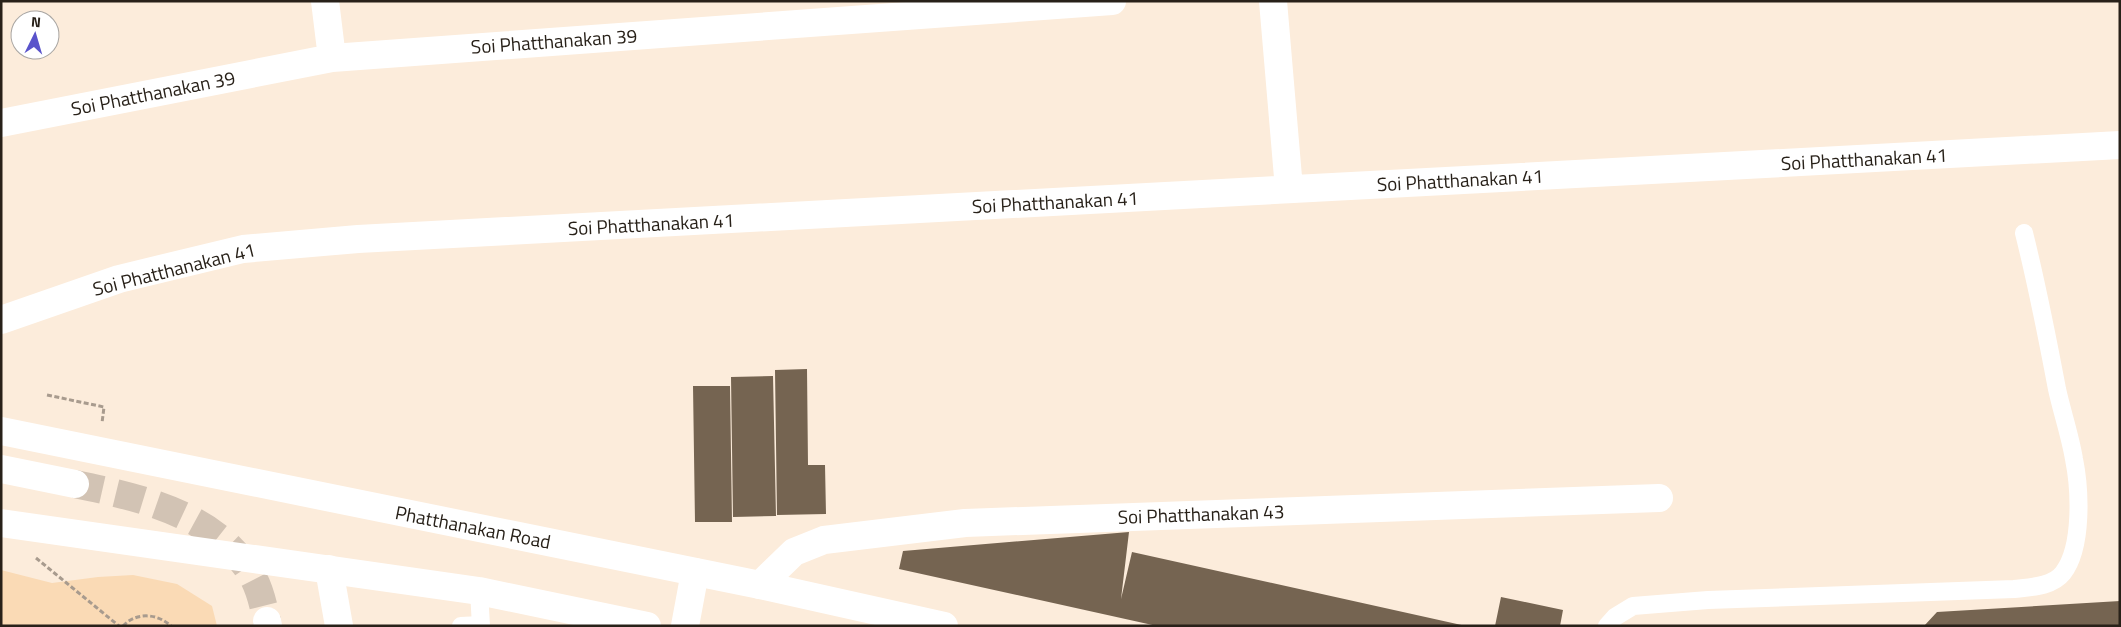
<svg xmlns="http://www.w3.org/2000/svg" width="2121" height="627" viewBox="0 0 2121 627" font-family="'Titillium Web',sans-serif">
<style>
.green{fill:#fadab5}
.building{fill:#756451}
.lines{fill:none;stroke-linecap:round;stroke-linejoin:round}
.secondary-tunnel{stroke:#d2c3b4;stroke-width:28;stroke-dasharray:28 14;stroke-linecap:butt}
.path{stroke:#a89b8e;stroke-width:3;stroke-dasharray:5 2.5;stroke-linecap:butt}
.service{stroke:#fff;stroke-width:18}
.minor{stroke:#fff;stroke-width:28}
.tertiary{stroke:#fff;stroke-width:28}
.secondary{stroke:#fff;stroke-width:28}
.labels{text-anchor:middle;stroke-width:5;stroke-linejoin:round;paint-order:stroke}
.street-label{font-size:19px;fill:#282119;stroke:#fff}
</style>
<rect width="100%" height="100%" fill="#fcecdb"/>
<!-- green -->
<path class="green" d="M1 570 52 583 98 577 133 575 177 584 212 606 217 626H1Z"/>
<!-- building -->
<path class="building" d="M807 369 808 465H825L826 514 777 515 775 370Z
M773 376 776 516 733 517 731 377Z
M693 386H730L732 522H695Z
M1129 532 1121 599 1132 552 1466 626H1157L899 569 903 551Z
M1501 597 1563 610 1560 626H1495Z
M2120 601V626H1924L1937 612Z"/>
<g class="lines">
<!-- secondary-tunnel -->
<path class="secondary-tunnel" d="M75 484C138 497 216 514 251 574 260 588 263 605 267 621"/>
<!-- path -->
<path class="path" d="M47 395 104 407 102 423
M36 558 119 626
M123 626C136 612 157 613 171 626"/>
<!-- service -->
<path class="service" d="M479 591 481 626
M461 626 481 625
M1607 626 1615 617 1633 606 1708 600 2014 589C2030 587 2052 587 2063 573 2083 547 2080 489 2074 459 2070 435 2062 412 2057 389 2047 336 2037 285 2024 233"/>
<!-- minor -->
<path class="minor" d="M325 1 332 58
M1273 1 1289 189
M1 123 332 58 1112 1
M1 320 119 279 243 249 358 239 2120 145
M760 585 794 552 824 540 965 523 1659 498
M685 626 695 572"/>
<!-- tertiary -->
<path class="tertiary" d="M329 569 339 626"/>
<!-- secondary -->
<path class="secondary" d="M1 431 760 585 944 626
M1 469 75 484
M1 523 479 591 647 626
M267 621 268 626"/>
</g>
<g class="labels">
<!-- street labels -->
<g class="street-label">
<text transform="translate(554 41) rotate(-4)" y="7">Soi Phatthanakan 39</text>
<text transform="translate(153 93) rotate(-11)" y="7">Soi Phatthanakan 39</text>
<text transform="translate(1864 159) rotate(-3)" y="7">Soi Phatthanakan 41</text>
<text transform="translate(1460 180) rotate(-3)" y="7">Soi Phatthanakan 41</text>
<text transform="translate(1055 202) rotate(-3)" y="7">Soi Phatthanakan 41</text>
<text transform="translate(651 224) rotate(-3)" y="7">Soi Phatthanakan 41</text>
<text transform="translate(174 269) rotate(-14)" y="7">Soi Phatthanakan 41</text>
<text transform="translate(1201 514) rotate(-2)" y="7">Soi Phatthanakan 43</text>
<text transform="translate(473 527) rotate(11)" y="7">Phatthanakan Road</text>
</g>
</g>
<!-- border -->
<rect width="2121" height="627" fill="none" stroke="#282119" stroke-width="5"/>
<!-- north arrow -->
<g transform="translate(35 35) rotate(5)"><circle r="24" fill="#ffffff" stroke="#a9a6a3"/>
<path d="M0-4L9 19L0 12L-9 19Z" fill="#5953cb"/>
<text y="-8" font-size="14" font-weight="bold" text-anchor="middle" fill="#282119">N</text>
</g>
</svg>
